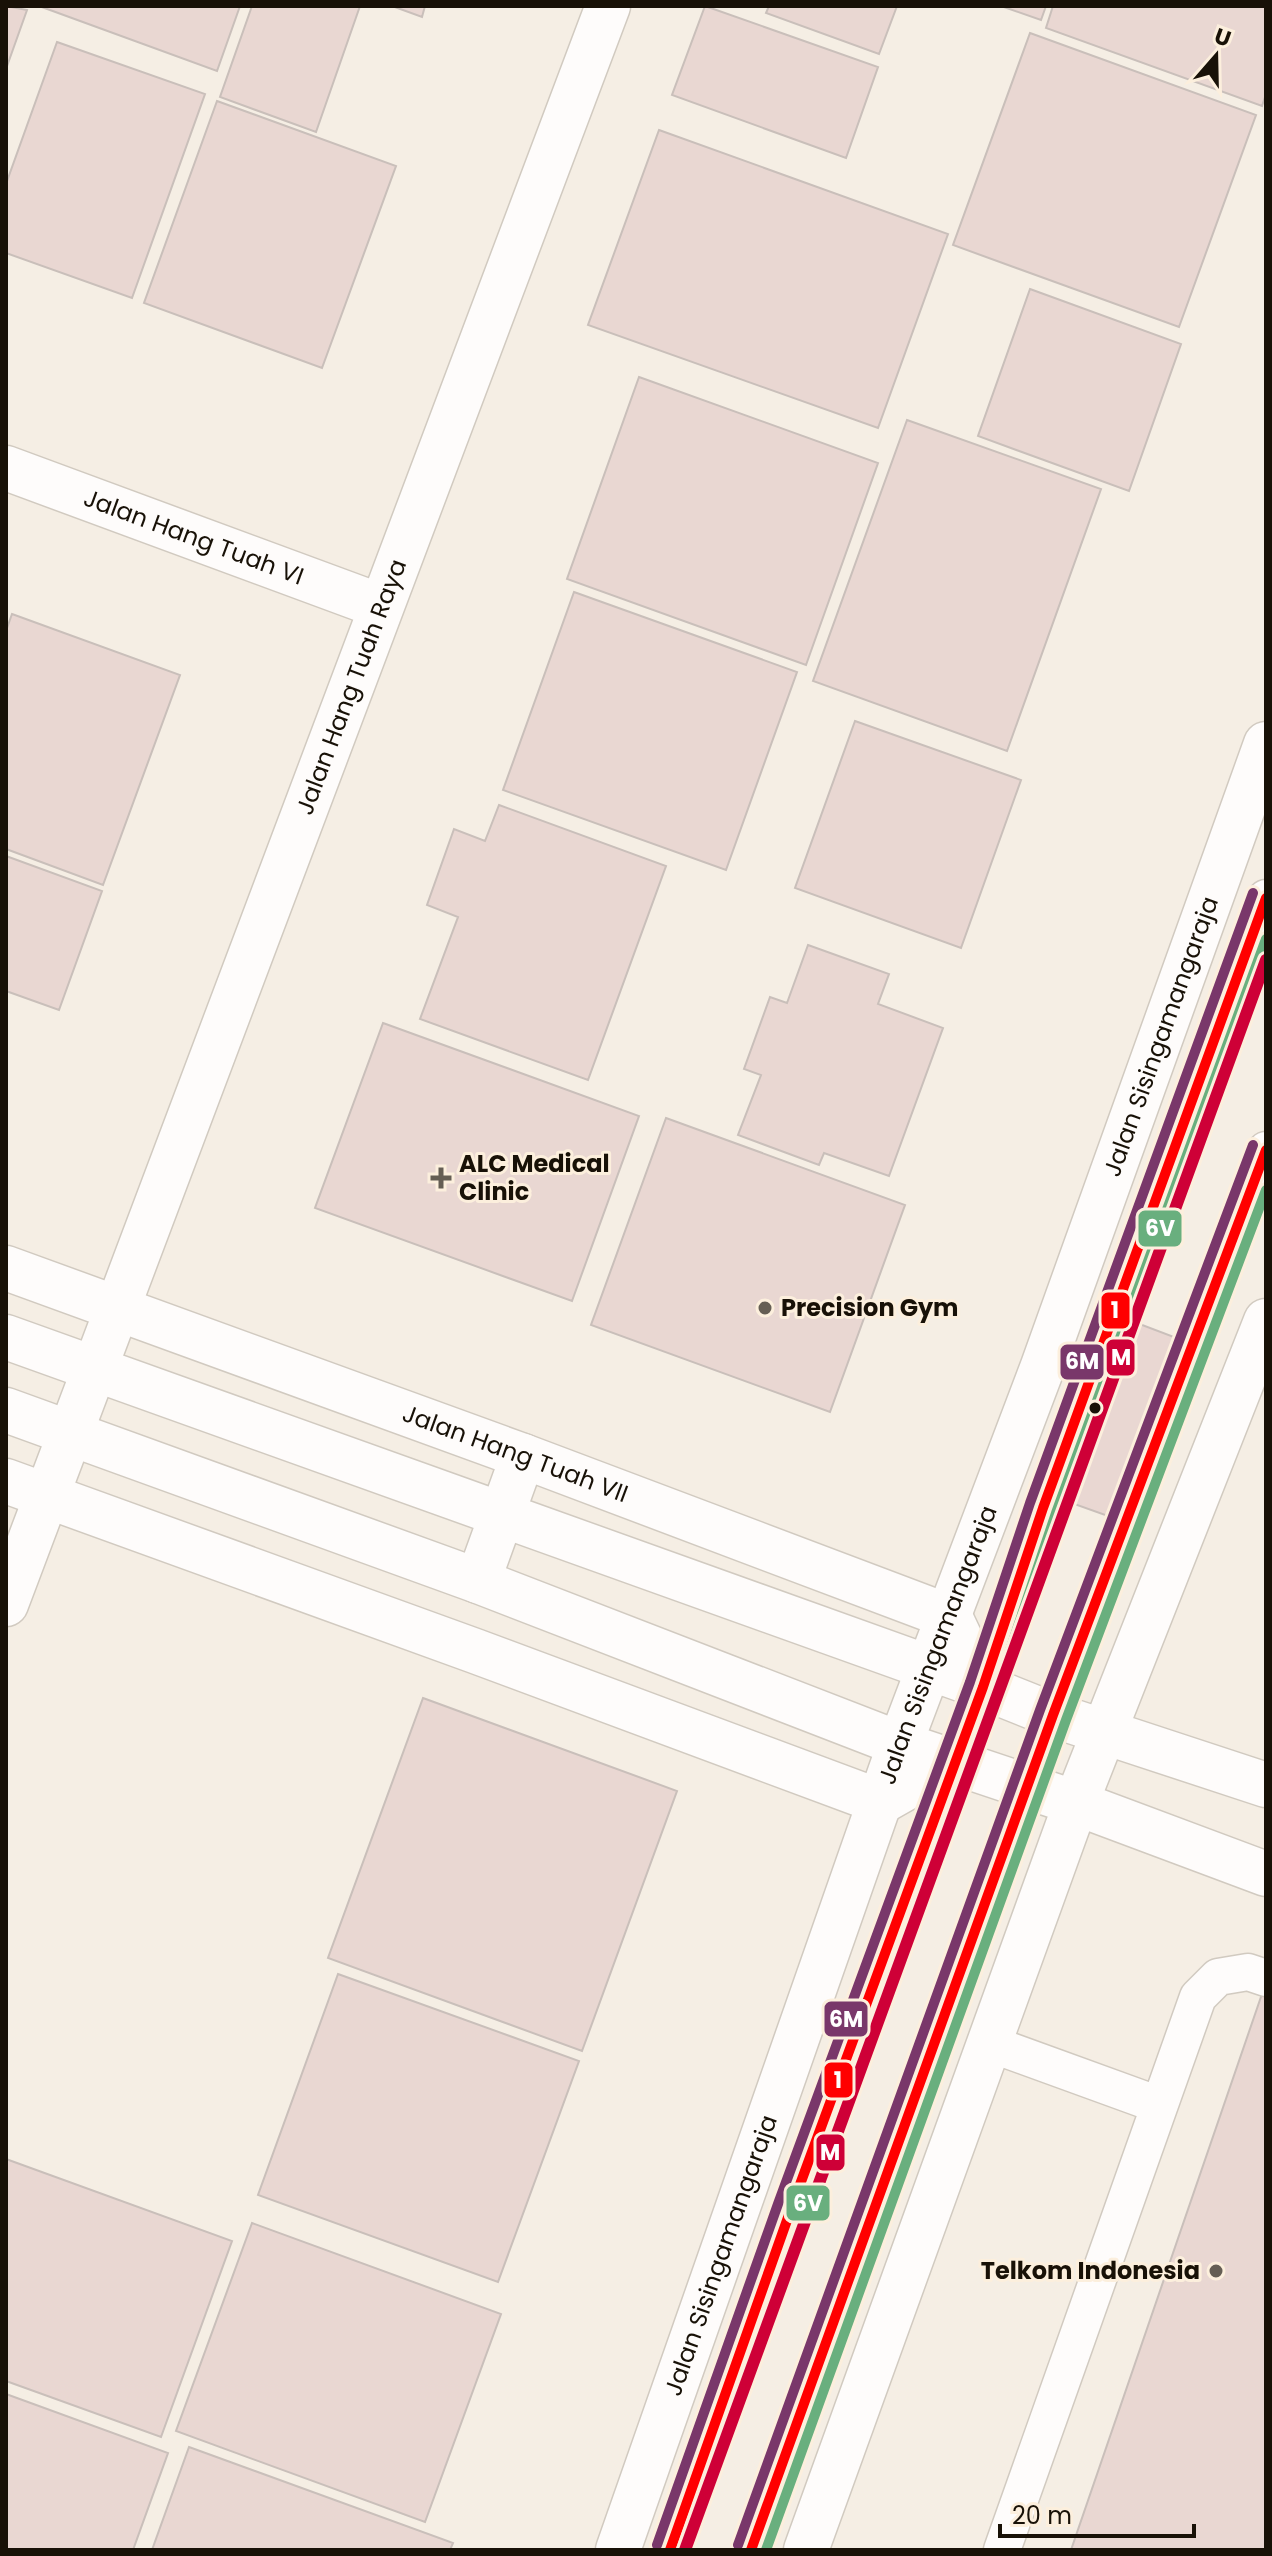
<svg xmlns="http://www.w3.org/2000/svg" width="1272" height="2556" viewBox="0 0 1272 2556" font-family="Poppins,sans-serif">
<style>
.building{fill:#e9d7d2;stroke:#c9bfba;stroke-width:2}
.lines{fill:none;stroke-linecap:round;stroke-linejoin:round}
.lane-casing{stroke:#d1cac0;stroke-width:39}
.street-casing{stroke:#d1cac0;stroke-width:47}
.secondary-casing{stroke:#d1cac0;stroke-width:47}
.primary-casing{stroke:#d1cac0;stroke-width:47}
.lane{stroke:#fefcfb;stroke-width:36}
.street{stroke:#fefcfb;stroke-width:44}
.secondary{stroke:#fefcfb;stroke-width:44}
.primary{stroke:#fefcfb;stroke-width:44}
.bus-1-casing{stroke:#fcefdd;stroke-width:16}
.bus-2-casing{stroke:#fcefdd;stroke-width:16}
.bus-3-casing{stroke:#fcefdd;stroke-width:16}
.bus-1{stroke:#f00;stroke-width:10}
.bus-2{stroke:#69af7e;stroke-width:10}
.bus-3{stroke:#79376a;stroke-width:10}
.metro-1-casing{stroke:#fcefdd;stroke-width:18}
.metro-1{stroke:#ce0037;stroke-width:12}
.poi-dot{fill:#655e54;stroke:#fcefdd;stroke-width:3}
.bus-dot{fill:#181107;stroke:#fcefdd;stroke-width:3}
.labels{text-anchor:middle;stroke-width:6;stroke-linejoin:round;paint-order:stroke}
.street-label{font-size:24px;fill:#181107;stroke:#fcefdd}
.poi-label{font-size:24px;font-weight:bold;fill:#181107;stroke:#fcefdd;text-anchor:start}
.line-badge{stroke:#fcefdd;stroke-width:3}
.badge-label{font-size:22px;text-anchor:middle;font-weight:bold;fill:#fff}
</style>
<rect width="100%" height="100%" fill="#f5eee4"/>
<!-- building -->
<path class="building" d="M6 6 27 10 6 69Z
M39 6H240L217 71Z
M252 6H360L316 132 220 97Z
M392 6H425L422 17Z
M705 6 878 67 846 158 672 95Z
M769 6H897L879 54 766 13Z
M1001 6H1046L1041 20Z
M1053 6H1266V94L1262 106 1046 28Z
M1030 33 1256 115 1179 327 953 245Z
M57 42 205 94 132 298 6 253V184Z
M217 101 396 166 322 368 144 303Z
M659 130 948 234 878 428 588 325Z
M1030 289 1181 344 1129 491 978 436Z
M639 377 878 463 806 665 567 579Z
M907 420 1101 489 1007 751 813 681Z
M574 592 797 672 726 870 503 790Z
M12 614 180 675 103 885 6 849V631Z
M855 721 1021 780 961 948 795 888Z
M499 805 666 866 588 1080 420 1019 458 917 427 905 454 829 485 841Z
M6 856 102 891 59 1010 6 991Z
M808 945 889 974 878 1004 943 1028 889 1176 824 1153 819 1165 738 1135 761 1075 744 1069 770 997 787 1003Z
M383 1023 639 1116 572 1301 315 1208Z
M666 1118 905 1205 830 1412 591 1325Z
M1129 1320 1174 1337 1108 1516 1063 1500Z
M423 1698 677 1791 582 2051 328 1958Z
M338 1974 579 2061 498 2282 258 2195Z
M1263 1991 1266 1992V2550H1071Z
M6 2159 232 2241 161 2437 6 2381Z
M252 2223 501 2314 425 2522 176 2431Z
M6 2394 168 2453 133 2550H6Z
M189 2447 453 2543 450 2550H152Z"/>
<g class="lines">
<defs>
<path id="lane" d="M991 2044 1159 2105
M670 2550 791 2209 983 1687 1043 1508 1266 898
M751 2550 1053 1715 1266 1150
M1002 2550 1198 1997 1218 1977 1248 1972 1266 1978"/>
<g id="street">
<path id="s1" d="M6 468 380 606"/>
<path id="s2" d="M6 1268 523 1456 950 1617 983 1687"/>
<path d="M6 1337 983 1687 1053 1715 1266 1785"/>
<path d="M6 1410 478 1581 900 1744 1076 1803 1266 1874"/>
<path d="M6 1481 475 1651 881 1802 955 1760"/>
<path d="M478 1581 523 1456"/>
</g>
<g id="secondary">
<path id="s3" d="M6 1604 608 6"/>
</g>
<g id="primary">
<path id="s4" d="M618 2550 900 1744 1043 1366 1266 744"/>
<path d="M806 2550 1076 1803 1266 1321"/>
</g>
</defs>
<!-- lane casing -->
<use href="#lane" class="lane-casing"/>
<!-- street casing -->
<use href="#street" class="street-casing"/>
<!-- secondary casing -->
<use href="#secondary" class="secondary-casing"/>
<!-- primary casing -->
<use href="#primary" class="primary-casing"/>
<!-- lane -->
<use href="#lane" class="lane"/>
<!-- street -->
<use href="#street" class="street"/>
<!-- secondary -->
<use href="#secondary" class="secondary"/>
<!-- primary -->
<use href="#primary" class="primary"/>
<defs>
<path id="bus-1" d="M670 2550 791 2209 983 1687 1043 1508 1266 898
M751 2550 1053 1715 1266 1150"/>
<path id="bus-2" d="M685 2550 804 2214 996 1692 1056 1513 1266 939
M766 2550 1066 1720 1266 1190"/>
<path id="bus-3" d="M657 2545 778 2204 970 1682 1030 1503 1253 893
M738 2545 1040 1710 1253 1145"/>
</defs>
<!-- bus-1 casing -->
<use href="#bus-1" class="bus-1-casing"/>
<!-- bus-2 casing -->
<use href="#bus-2" class="bus-2-casing"/>
<!-- bus-3 casing -->
<use href="#bus-3" class="bus-3-casing"/>
<!-- bus-1 -->
<use href="#bus-1" class="bus-1"/>
<!-- bus-2 -->
<use href="#bus-2" class="bus-2"/>
<!-- bus-3 -->
<use href="#bus-3" class="bus-3"/>
<defs>
<path id="metro-1" d="M685 2550 1266 960"/>
</defs>
<!-- metro-1 casing -->
<use href="#metro-1" class="metro-1-casing"/>
<!-- metro-1 -->
<use href="#metro-1" class="metro-1"/>
</g>
<!-- markers -->
<g class="poi-dot">
<path d="M437 1166h8v8h8v8h-8v8h-8v-8h-8v-8h8z"/>
<circle cx="765" cy="1308" r="8"/>
<circle cx="1216" cy="2271" r="8"/>
</g>
<circle class="bus-dot" cx="1095" cy="1408" r="7"/>
<g class="labels">
<!-- street labels -->
<g class="street-label">
<text dy="8" stroke="none"><textPath href="#s1" startOffset="200">Jalan Hang Tuah VI</textPath></text>
<text dy="8" stroke="none"><textPath href="#s3" startOffset="980">Jalan Hang Tuah Raya</textPath></text>
<text dy="8" stroke="none"><textPath href="#s4" startOffset="1608">Jalan Sisingamangaraja</textPath></text>
<text dy="8" stroke="none"><textPath href="#s2" startOffset="542">Jalan Hang Tuah VII</textPath></text>
<text dy="8" stroke="none"><textPath href="#s4" startOffset="960">Jalan Sisingamangaraja</textPath></text>
<text dy="8" stroke="none"><textPath href="#s4" startOffset="312">Jalan Sisingamangaraja</textPath></text>
</g>
<!-- poi labels -->
<g class="poi-label">
<text x="459" y="1172">ALC Medical<tspan x="459" dy="28">Clinic</tspan></text>
<text x="781" y="1316">Precision Gym</text>
<text x="1200" y="2279" text-anchor="end">Telkom Indonesia</text>
</g>
</g>
<g class="line-badge">
<rect x="1137" y="1209" width="46" height="39" rx="8" fill="#69af7e"/>
<rect x="1100" y="1291" width="31" height="39" rx="8" fill="#f00"/>
<rect x="1105" y="1338" width="31" height="39" rx="8" fill="#ce0037"/>
<rect x="1059" y="1343" width="46" height="38" rx="8" fill="#79376a"/>
<rect x="823" y="2000" width="46" height="38" rx="8" fill="#79376a"/>
<rect x="823" y="2061" width="31" height="38" rx="8" fill="#f00"/>
<rect x="815" y="2133" width="31" height="39" rx="8" fill="#ce0037"/>
<rect x="785" y="2184" width="46" height="38" rx="8" fill="#69af7e"/>
</g>
<g class="badge-label">
<text x="1160" y="1236">6V</text>
<text x="1115" y="1318">1</text>
<text x="1121" y="1365">M</text>
<text x="1082" y="1369">6M</text>
<text x="846" y="2027">6M</text>
<text x="838" y="2088">1</text>
<text x="830" y="2160">M</text>
<text x="808" y="2211">6V</text>
</g>
<!-- border -->
<rect width="1272" height="2556" fill="none" stroke="#181107" stroke-width="16"/>
<!-- north arrow -->
<g transform="translate(1216 56) rotate(20)" stroke="#fcefdd" stroke-width="6" paint-order="stroke">
<path d="M0-6L14 30L0 20L-14 30Z" fill="#181107"/>
<text y="-12" font-size="22" font-weight="bold" text-anchor="middle" fill="#181107">U</text>
</g>
<!-- scale -->
<path d="M1000 2524v12h194v-12" fill="none" stroke="#181107" stroke-width="4"/>
<text x="1012" y="2524" font-size="24" fill="#181107" stroke="#fcefdd" stroke-width="6" paint-order="stroke">20 m</text>
</svg>
